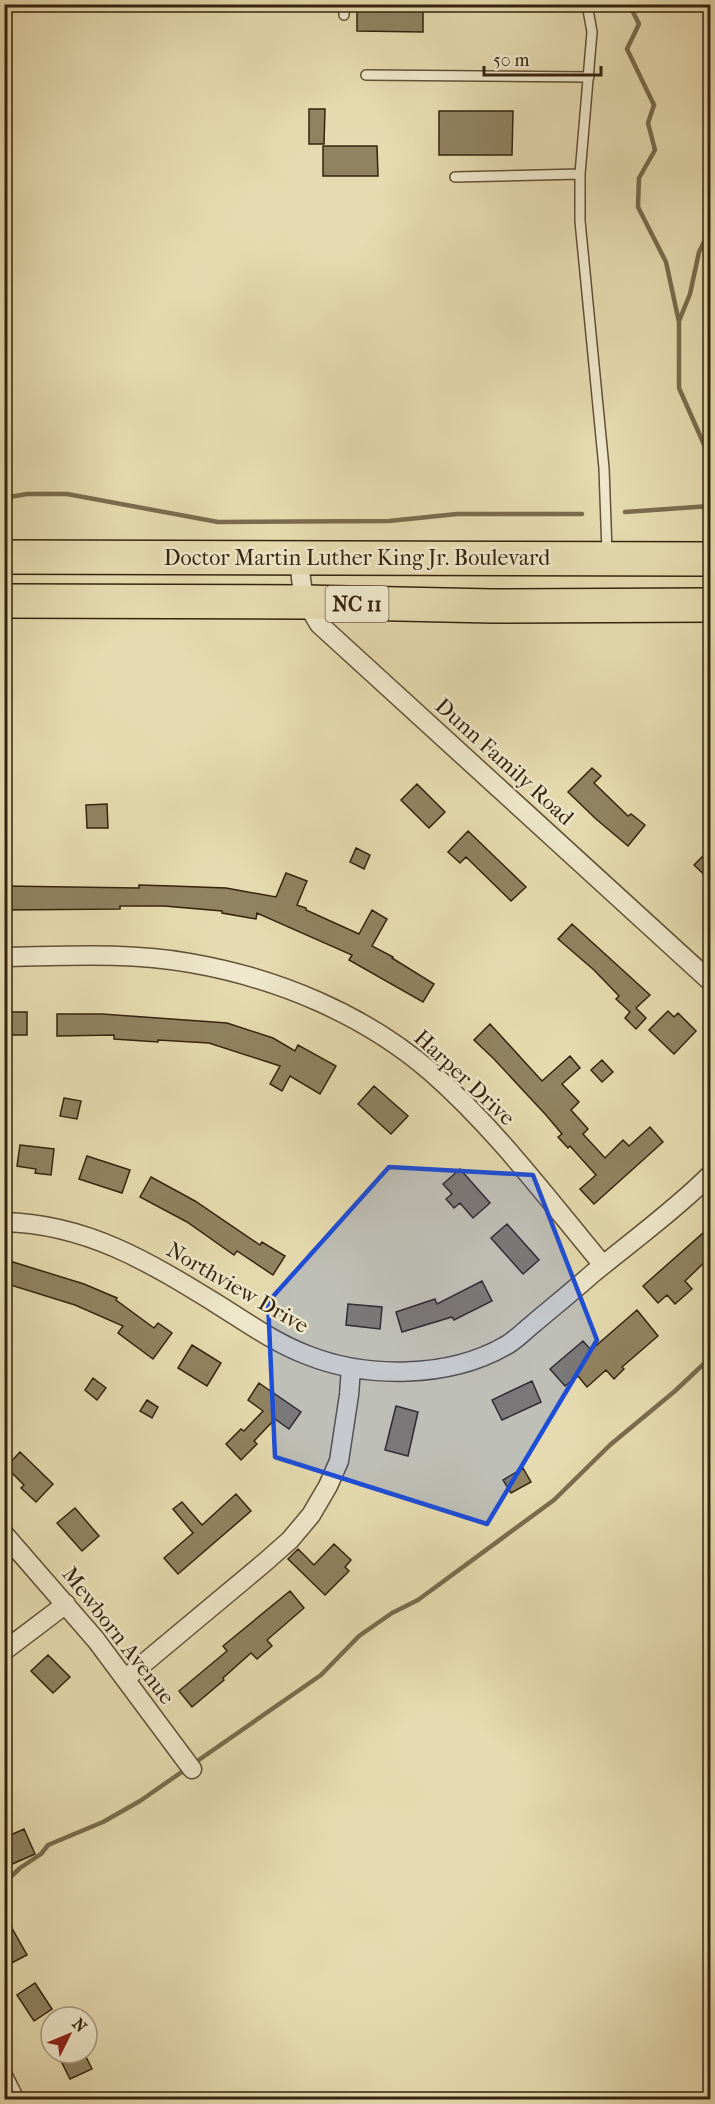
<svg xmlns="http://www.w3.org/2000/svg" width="715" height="2104" viewBox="0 0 715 2104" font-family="'IM FELL French Canon',serif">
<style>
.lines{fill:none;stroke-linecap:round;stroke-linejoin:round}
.stream{stroke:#7b6c4e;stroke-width:4.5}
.building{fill:#918362;stroke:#35230d;stroke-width:1.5}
.lane-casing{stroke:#615136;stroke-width:12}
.street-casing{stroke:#615136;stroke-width:21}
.highway-casing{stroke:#35230d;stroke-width:36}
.lane{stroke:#efe8cc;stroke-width:9}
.street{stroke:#efe8cc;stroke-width:18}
.highway{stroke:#e6dbb0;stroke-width:33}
.marked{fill:#1d4ed8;fill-opacity:0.2;stroke:#1d4ed8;stroke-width:4.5;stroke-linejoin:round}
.labels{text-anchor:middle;stroke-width:5;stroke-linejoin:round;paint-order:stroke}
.shield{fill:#efe8cc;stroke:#6d5e46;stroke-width:1.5}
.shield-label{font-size:21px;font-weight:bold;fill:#35230d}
.street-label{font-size:22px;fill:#35230d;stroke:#efe8cc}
</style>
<rect width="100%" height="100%" fill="#e6dbb0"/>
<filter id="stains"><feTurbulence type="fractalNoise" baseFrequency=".00333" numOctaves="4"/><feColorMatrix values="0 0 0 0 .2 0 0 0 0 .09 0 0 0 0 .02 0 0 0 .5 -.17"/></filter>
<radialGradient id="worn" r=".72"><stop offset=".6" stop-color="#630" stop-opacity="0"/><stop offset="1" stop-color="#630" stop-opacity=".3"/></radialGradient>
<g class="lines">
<!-- stream -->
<path class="stream" d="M629 4 639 24 627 49 654 105 648 123 655 150 639 178 638 207 666 262 679 322V388L710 458
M679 321 690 294 699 252 710 230
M4 498 27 494H67L218 522 389 521 457 514H582
M625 512 710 506
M193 1764 321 1675 359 1636 392 1613 418 1600 554 1500 610 1445 675 1391 710 1358
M4 1883 20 1868 41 1854 48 1845 103 1822 140 1801 186 1769"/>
</g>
<!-- building -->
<path class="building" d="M357 4H423V32L357 31Z
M309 109H325L324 144H309Z
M439 111H513L512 155H439Z
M323 146H377L378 176H323Z
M592 768 601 776 594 783 628 816 631 814 645 825 628 846 596 819 568 792Z
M417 784 445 812 429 828 401 800Z
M107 804 108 828H87L86 805Z
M468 831 526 887 511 901 466 857 460 863 448 852Z
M356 848 370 855 364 869 350 862Z
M711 848V881L694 865Z
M286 873 307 881 297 905 306 908V910L359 934 372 910 387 919 372 946 393 957 392 958 434 984 423 1002 349 960 352 955 257 913 256 919 222 913V911L164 906H120V909L4 910V886L139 888V885L172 886 226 888 276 897Z
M572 924 650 995 636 1008 646 1018 636 1029 625 1018 630 1012 616 999 619 996 594 970 558 939Z
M668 1011 674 1017 678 1013 696 1031 674 1054 649 1030Z
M4 1012H27V1035H4Z
M57 1014H102L227 1023 273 1038 295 1051 298 1045 336 1066 320 1094 290 1076 282 1091 270 1084 280 1066 209 1043 158 1040V1042L114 1039V1035L57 1036Z
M490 1024 542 1081 570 1056 580 1068 562 1084 579 1102 571 1110 588 1129 583 1134 605 1158 623 1140 629 1146 650 1127 663 1142 594 1204 580 1189 596 1175 570 1146 568 1148 558 1137 562 1134 546 1115 494 1059 474 1040Z
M602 1060 613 1072 602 1082 591 1070Z
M374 1086 408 1116 391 1134 358 1104Z
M64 1098 81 1101 77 1119 60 1116Z
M20 1145 54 1149 51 1175 35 1173 36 1169 17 1166Z
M87 1156 130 1170 122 1193 79 1179Z
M460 1169 490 1203 473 1218 460 1203 454 1208 446 1199 452 1194 443 1184Z
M151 1177 195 1201 260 1245 262 1242 285 1256 273 1275 237 1251 234 1255 187 1222 140 1197Z
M507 1224 539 1260 523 1274 491 1238Z
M711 1226V1256L685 1281 692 1289 675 1304 667 1295 658 1303 643 1286Z
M4 1262H13L84 1284 117 1298 116 1300 154 1328 158 1323 172 1333 153 1359 118 1333 123 1326 75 1305 4 1283Z
M482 1281 492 1301 454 1320 452 1317 402 1332 396 1312 435 1299 437 1304Z
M348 1304 382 1307 380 1329 346 1325Z
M637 1310 658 1336 622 1367 624 1369 614 1379 606 1370 587 1387 578 1376 565 1386 550 1369 583 1341 591 1350Z
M192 1345 221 1363 207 1386 178 1368Z
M93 1378 106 1388 97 1400 85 1390Z
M532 1381 541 1402 502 1420 492 1400Z
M259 1383 301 1412 289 1429 275 1419 254 1441 257 1444 241 1460 226 1444 241 1429 244 1431 263 1411 248 1400Z
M147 1400 158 1407 152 1418 140 1411Z
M396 1406 418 1412 408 1456 385 1450Z
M20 1452 53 1484 36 1502 21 1488 24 1485 6 1467Z
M523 1468 531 1482 511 1493 503 1480Z
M236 1494 251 1511 178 1574 164 1558 193 1533 173 1509 182 1502 202 1525Z
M75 1508 99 1536 82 1551 57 1523Z
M334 1544 351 1560 345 1567 349 1571 325 1595 288 1559 298 1549 314 1565Z
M290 1591 304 1608 267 1640 272 1646 257 1659 251 1653 223 1678 224 1680 192 1707 179 1691 227 1651 223 1646Z
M48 1655 70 1677 53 1693 31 1671Z
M24 1829 35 1854 10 1865 4 1853V1838Z
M4 1914 27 1955 4 1967Z
M35 1983 52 2009 34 2021 17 1995Z
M57 2053H84L92 2069 70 2079Z"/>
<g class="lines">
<defs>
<path id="lane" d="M344 4V15
M587 4 592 32 580 174V221L604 468 607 552
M366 75 589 77
M455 177 580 174"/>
<path id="street" d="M300 557C300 588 303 598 319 624L710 981
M4 957C66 956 129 952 190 963 277 978 364 1014 431 1072 496 1129 548 1199 603 1265
M4 1222C87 1224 149 1262 217 1304 246 1322 275 1343 307 1355 367 1379 449 1378 505 1346 515 1341 524 1331 533 1324 553 1307 573 1291 592 1274 631 1242 675 1210 710 1175
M4 1534 96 1640 192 1769
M4 1651 66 1604
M125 1679 264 1563 290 1540 311 1515 328 1486 339 1461 349 1395 351 1368
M4 2078 15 2100"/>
<path id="highway" d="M4 557 710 559
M4 601 305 602 492 606 710 605"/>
</defs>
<!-- lane casing -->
<use href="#lane" class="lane-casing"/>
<!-- street casing -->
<use href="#street" class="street-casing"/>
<!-- highway casing -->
<use href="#highway" class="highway-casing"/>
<!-- lane -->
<use href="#lane" class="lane"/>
<!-- street -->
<use href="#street" class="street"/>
<!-- highway -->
<use href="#highway" class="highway"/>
</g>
<!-- marked area -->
<path class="marked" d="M389 1167 533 1175 597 1340 487 1524 275 1457 268 1302Z"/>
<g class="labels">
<!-- shield labels -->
<rect class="shield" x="325.5" y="586" width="63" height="36" rx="4.5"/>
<g class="shield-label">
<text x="357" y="611">NC 11</text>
</g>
<!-- street labels -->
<g class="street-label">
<text x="357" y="565">Doctor Martin Luther King Jr. Boulevard</text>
<text transform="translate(505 761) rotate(42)" y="8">Dunn Family Road</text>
<text transform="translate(465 1077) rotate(43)" y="8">Harper Drive</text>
<text transform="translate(238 1287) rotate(30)" y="8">Northview Drive</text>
<text transform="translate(119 1635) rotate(52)" y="8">Mewborn Avenue</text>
</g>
</g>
<!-- margin -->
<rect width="715" height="2104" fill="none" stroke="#e6dbb0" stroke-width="24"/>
<rect x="6" y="6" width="703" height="2092" fill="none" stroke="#35230d" stroke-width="3"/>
<rect x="12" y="12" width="691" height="2080" fill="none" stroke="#35230d" stroke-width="1.5"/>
<!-- north arrow -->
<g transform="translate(69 2035) rotate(47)"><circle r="28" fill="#efe8cc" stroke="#a59980" stroke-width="1.5"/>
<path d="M0-4.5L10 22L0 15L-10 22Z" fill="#8f2418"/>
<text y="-9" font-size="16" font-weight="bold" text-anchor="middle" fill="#35230d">N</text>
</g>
<!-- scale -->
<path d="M484 66v9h117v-9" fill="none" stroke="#35230d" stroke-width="3"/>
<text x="493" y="66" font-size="18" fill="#35230d" stroke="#efe8cc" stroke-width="4.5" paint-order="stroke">50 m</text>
<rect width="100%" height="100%" filter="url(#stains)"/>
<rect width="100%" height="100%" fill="url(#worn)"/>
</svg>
